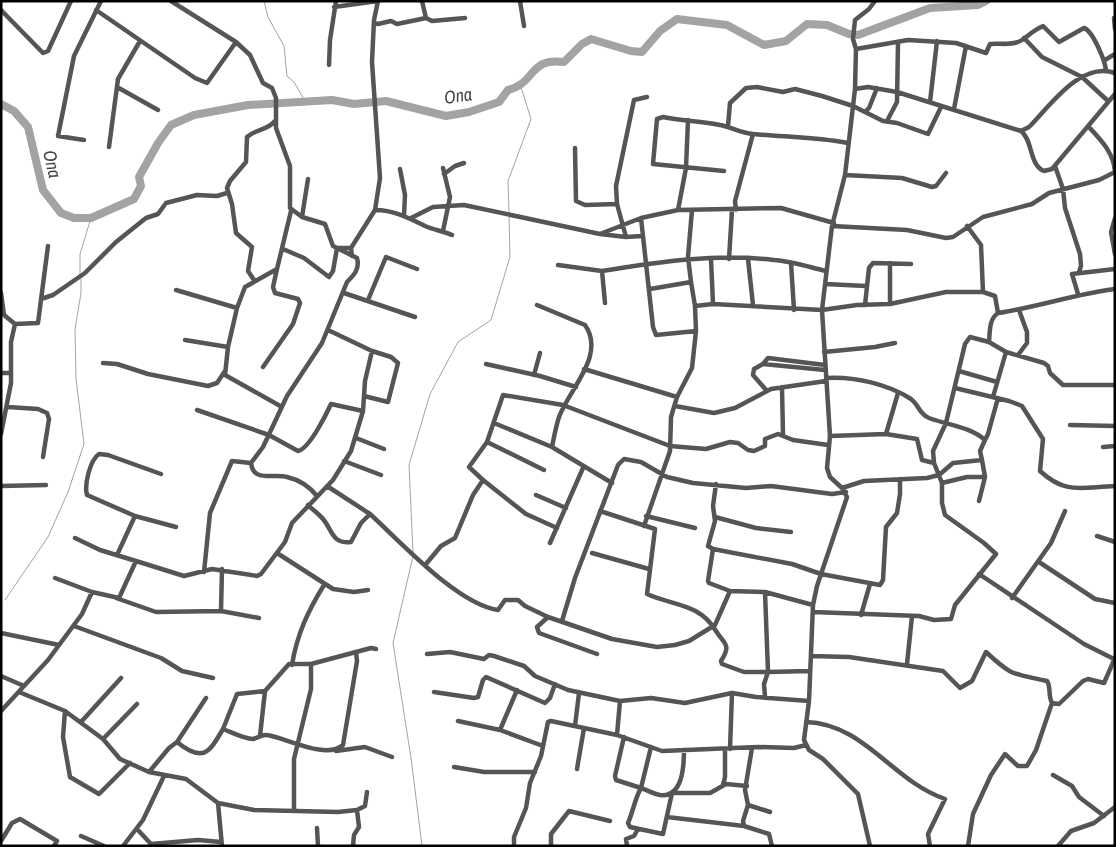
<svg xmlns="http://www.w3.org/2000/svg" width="1116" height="847" viewBox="0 0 1116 847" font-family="'Archivo Narrow',sans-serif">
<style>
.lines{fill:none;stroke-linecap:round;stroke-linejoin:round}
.stream{stroke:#a3a3a3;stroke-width:1}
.river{stroke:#a3a3a3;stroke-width:8}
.minor{stroke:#555;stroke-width:4.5}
.labels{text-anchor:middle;stroke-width:4.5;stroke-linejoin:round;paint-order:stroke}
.water-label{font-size:18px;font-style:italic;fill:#444;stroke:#fff}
</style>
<rect width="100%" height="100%" fill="#fff"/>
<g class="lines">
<!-- stream -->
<path class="stream" d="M264 1 268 17 284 46 287 76 294 82 305 101
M509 213 508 181 531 119 521 87
M80 275V254L91 218
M413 552 409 465 430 394 458 342 491 320 510 257 509 217
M413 556 393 643 411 758 422 846
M5 600 48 537 68 492 84 444 76 379 75 329 81 293V279"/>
<!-- river -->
<path class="river" d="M1 104 14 111 28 127 43 190 61 213 74 218H91L134 199 141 186 139 177 158 143 171 125 194 115 248 105 332 100 354 104 386 101 446 116 469 112 499 102 508 90C536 83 529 57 564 62L582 44 591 39 631 51 642 52 660 31 677 19 727 25 764 45 786 41 807 24 827 25 849 34 858 35 930 8 978 5 986 1"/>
<!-- minor -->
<path class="minor" d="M171 1 236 42 250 55 263 83 272 88 276 98V128L290 166V208L302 217 325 224 333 246 357 258C360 269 354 275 347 282L322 343 287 396 263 447 251 463
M422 1 426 18
M520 1 524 26
M875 1 869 9 855 20 853 39 856 49 908 40 956 43 986 53 990 44C1000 43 1013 46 1022 40 1029 35 1034 30 1043 26L1059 42 1084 28C1093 31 1105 61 1106 70
M334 7 378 1
M1 10 43 53 48 51 71 1
M96 10 195 78 207 83 236 42
M1114 18 1115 29
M374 23 378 24 391 21 397 24 426 18 432 21 465 18
M1024 38 1042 57 1082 77 1108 101
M1105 60 1115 54
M329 65 330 40 336 1
M117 87 158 110
M855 89 856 49
M930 102 937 41
M954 109 966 46
M865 112 869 108 877 88
M887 121 897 102 898 42
M728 126 730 103 746 88 757 87 783 92 795 89 822 96 853 106 883 121 897 123 928 134 941 107
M1021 131C1033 140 1029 165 1044 171L1052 169 1115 94
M84 140 58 136 74 56 101 1
M109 147 118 79 140 41
M575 148 576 201 585 205 617 204
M1055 166 1063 189 1065 208 1080 254 1081 266 1079 272
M400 169 405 195 404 215
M724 171 653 164 657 119 663 117C682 121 701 121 720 125 731 127 741 133 753 134 785 137 817 137 848 143
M444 174 455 166 464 163
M845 175 902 178 932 187 936 186 946 173
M375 210C394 210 409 218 425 226 434 230 443 231 452 235
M678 210 686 168 688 120
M736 210 735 201 753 134
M302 217 308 179
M411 218 433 207 464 205 600 234 626 237 641 236
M641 218 653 327 656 335 696 331
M1115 218 1111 232 1115 254
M832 226 907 230 946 238 953 237 983 217 1032 204 1049 193 1099 180 1115 172C1114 153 1101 140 1088 126
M967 226 981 245 983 292 995 296 998 313
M443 231 450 197 443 168
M600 234 641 218 678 210 781 208 834 223
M626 237 617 204 616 186 634 100 647 97
M283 249 304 258 329 277 333 271 337 248H351
M352 256 351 248 375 210 380 178 372 62 374 20 378 1
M729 259 732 210
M748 259 753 305
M791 263 794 310
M890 263V304
M558 265 602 271
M254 280 248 271 252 247 236 233 232 204 227 188 230 181 246 162 247 137C256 129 268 130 275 121
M691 282 688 257 692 210
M825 284 866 286
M650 289 691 282 695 306
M176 290 237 308
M1 293 4 315 15 324 11 342V383L1 434
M344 293 415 317
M1078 294 1072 274 1115 269
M41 299 53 295 85 273 116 242 146 218 158 214 166 203 197 195 217 196 227 193
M368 300 386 257 417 269
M605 303 602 271C657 262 717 253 774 260 791 261 809 267 826 271
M713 304 822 310 857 305 890 304 946 292H983
M537 305 585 325C606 355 570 388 559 417 556 426 554 437 552 447L612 483
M865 305 869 268 873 263 911 264
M15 324 38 323 48 246
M328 330 372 351 391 357 398 363 388 402 364 396
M185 340 228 347 237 308 245 287 277 269 291 211
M989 342 1006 352 1044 363 1048 366 1050 373 1063 385H1115
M228 347 225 375 282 407
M824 352 875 347 895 343
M1018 355 1027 343V332L1019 310
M103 363 117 364 148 374 208 386 217 383 225 371
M486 364 540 376 576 387
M763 364 768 358 825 365
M263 367 293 324 300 303 298 299 275 293 273 287 277 269
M584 369 677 397
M959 371 997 382
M1 373H11
M534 375 540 353
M826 378C853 376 888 384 911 399 919 405 919 414 929 418 948 425 971 427 985 440L980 451 982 460
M782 387 783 435
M955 388 1009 401 1022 406 1043 439 1040 471C1066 495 1082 487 1115 486
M767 391 753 375 754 369 763 364 825 370
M993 397 1006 352
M675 406 714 413 735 408 771 389 826 381
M8 407 38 409 47 413 49 419 43 457
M197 410 269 435 298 451C309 449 326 415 331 404L363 411
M494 423 552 447
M1070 425 1115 426
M886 434 898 393
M830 436 886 434 917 439 922 460 934 463
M356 438 384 449
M985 440 988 434 998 398
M487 442 544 470
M1103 447 1115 446
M344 461 381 475
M251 463C253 483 275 473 287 477 300 480 309 486 317 496
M483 480 526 514 557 528
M942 483 967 477H985
M716 484 713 506 715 521 708 546 713 549 708 581 709 583 730 591
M1 486 46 485
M842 488 864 481 927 478 939 475 953 463 982 460 985 477 979 501
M536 495 566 508
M308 505C313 510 319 514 323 519 333 531 332 544 351 542L361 523 370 514 327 486
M600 511 655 529 647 594C674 606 699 603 716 631 724 644 732 644 721 661L722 664 744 672H768L764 684 765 697
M370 514C401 542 457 604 498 610L505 600H518L525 606 548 617 612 639 657 647 675 645 689 641 715 625 730 591 765 592 813 605
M135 516 87 495C84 485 90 460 99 454L108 455 161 474
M646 516 695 528
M715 517 756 528 791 532
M644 526 670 451 671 417 677 397 692 368 696 331 695 306 713 304 711 259
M1097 536 1115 542
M75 538 100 550 136 561
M550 543 583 468
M713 549 792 564 821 574 880 585 883 580 886 527 897 513 900 494V479
M277 553 333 589 354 592 368 590
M592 553 649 569
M117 555 135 516 176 527
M1039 562 1095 599 1115 603
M426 564 441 546 455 538 473 495 483 480 469 467 487 442 503 395 563 405 670 446 706 449 730 442 738 443 748 450 754 451 765 446V439L778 434 793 440 828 445
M204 572 210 513 232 461 251 463
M979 574 1084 644 1114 659
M55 578 92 592
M765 592 768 672 810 671
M116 598 156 612 221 611 259 618
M1012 598 1051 543 1065 511
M221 611 222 569
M813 612 919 616 934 620 951 619 955 605 996 554 984 543 945 515 942 503V483L934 463 933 451 946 423 965 344 970 337 989 342C990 331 989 319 998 313 1038 307 1075 294 1115 289
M861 615 870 584
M548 617 537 627 539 633 597 654
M562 621 575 578 618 465 624 459 641 462 667 477 693 483 746 488 771 486 832 494 846 492
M74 626 161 658 182 671 213 678
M1 633 59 645
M427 654 450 652 484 659 489 655 494 656 524 666 535 676 568 690 620 701 651 698 685 703 732 693 756 697 809 701
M811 656 849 657 943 671 960 688 972 681 986 652C1013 677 1012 673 1047 681 1051 686 1048 696 1052 703L1059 704 1083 681 1088 679 1104 683 1115 658
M907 664 912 616
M292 665C297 634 308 611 324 585
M1 676 24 686
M19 692 65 711 103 739 120 759 149 772 186 779 218 803 254 810 338 812 357 810 365 806 367 792
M434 692 474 698 478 697 483 680 486 677 545 703 550 698 555 684
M1 711 48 660 82 614 92 592 119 598 136 561 184 576 212 569 257 576 261 574 285 542 292 523 333 480 351 451 363 411 365 381 372 351
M65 711 63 737 70 777 99 794 130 763
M458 721 500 730 543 746
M81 722 121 678
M806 722C865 724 891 780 945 799L928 834 930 846
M575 726 579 693
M223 729 237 694 265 691 289 664H311L371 648 376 649
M500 730 517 690
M617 735 620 701
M260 736 265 691
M624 737 615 776 616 780 641 788 651 747
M103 739 137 704
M177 742 206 698
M730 749 732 693
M684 750C684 765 683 798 660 795 654 794 647 790 641 788 635 798 633 812 628 823L630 827 663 834 672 793H710L726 784 747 786
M336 751 365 747 392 757
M454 767 484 772H535
M577 769 584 728
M149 772 169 748 177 742C203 763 209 753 223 729 231 732 244 739 253 739 258 738 262 734 267 735 287 738 326 760 343 745L357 661 356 652
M1053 775 1072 786 1079 797 1104 816
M723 785 725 777V749
M218 803 222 846
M748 805 770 812
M294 810V759L311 689V664
M667 817 744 826 743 821 748 805 745 790 752 748
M744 826 769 834 772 846
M317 828 318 846
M137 829 151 844 198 840 221 842
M81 836 104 846
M1 841 12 823 20 819 57 841 54 846
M123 846 143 820 164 776
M353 846 354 835 359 827 357 810
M514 846V837L526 808 530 783 541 756 548 722 551 721 617 735 662 751 758 747 794 748 806 745
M551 846V834L569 811 610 821
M627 846 626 839 634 836 638 829
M870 846 858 794 823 759 809 750 804 740 809 701 813 605 817 586 847 497 842 488 830 477 827 468 830 436 822 310 832 226 845 175 855 89 868 87 897 92 1021 131 1029 127C1050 106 1080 61 1115 73
M968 846 973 814 991 775 1005 754 1018 766H1027L1036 750 1052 703
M1058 846 1071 831 1094 823 1115 807"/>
</g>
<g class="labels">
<!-- water labels -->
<g class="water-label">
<text transform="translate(458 96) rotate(-8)" y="6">Ona</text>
<text transform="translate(52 164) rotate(77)" y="6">Ona</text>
</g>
</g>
<!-- border -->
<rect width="1116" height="847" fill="none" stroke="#000000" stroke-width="5"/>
</svg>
